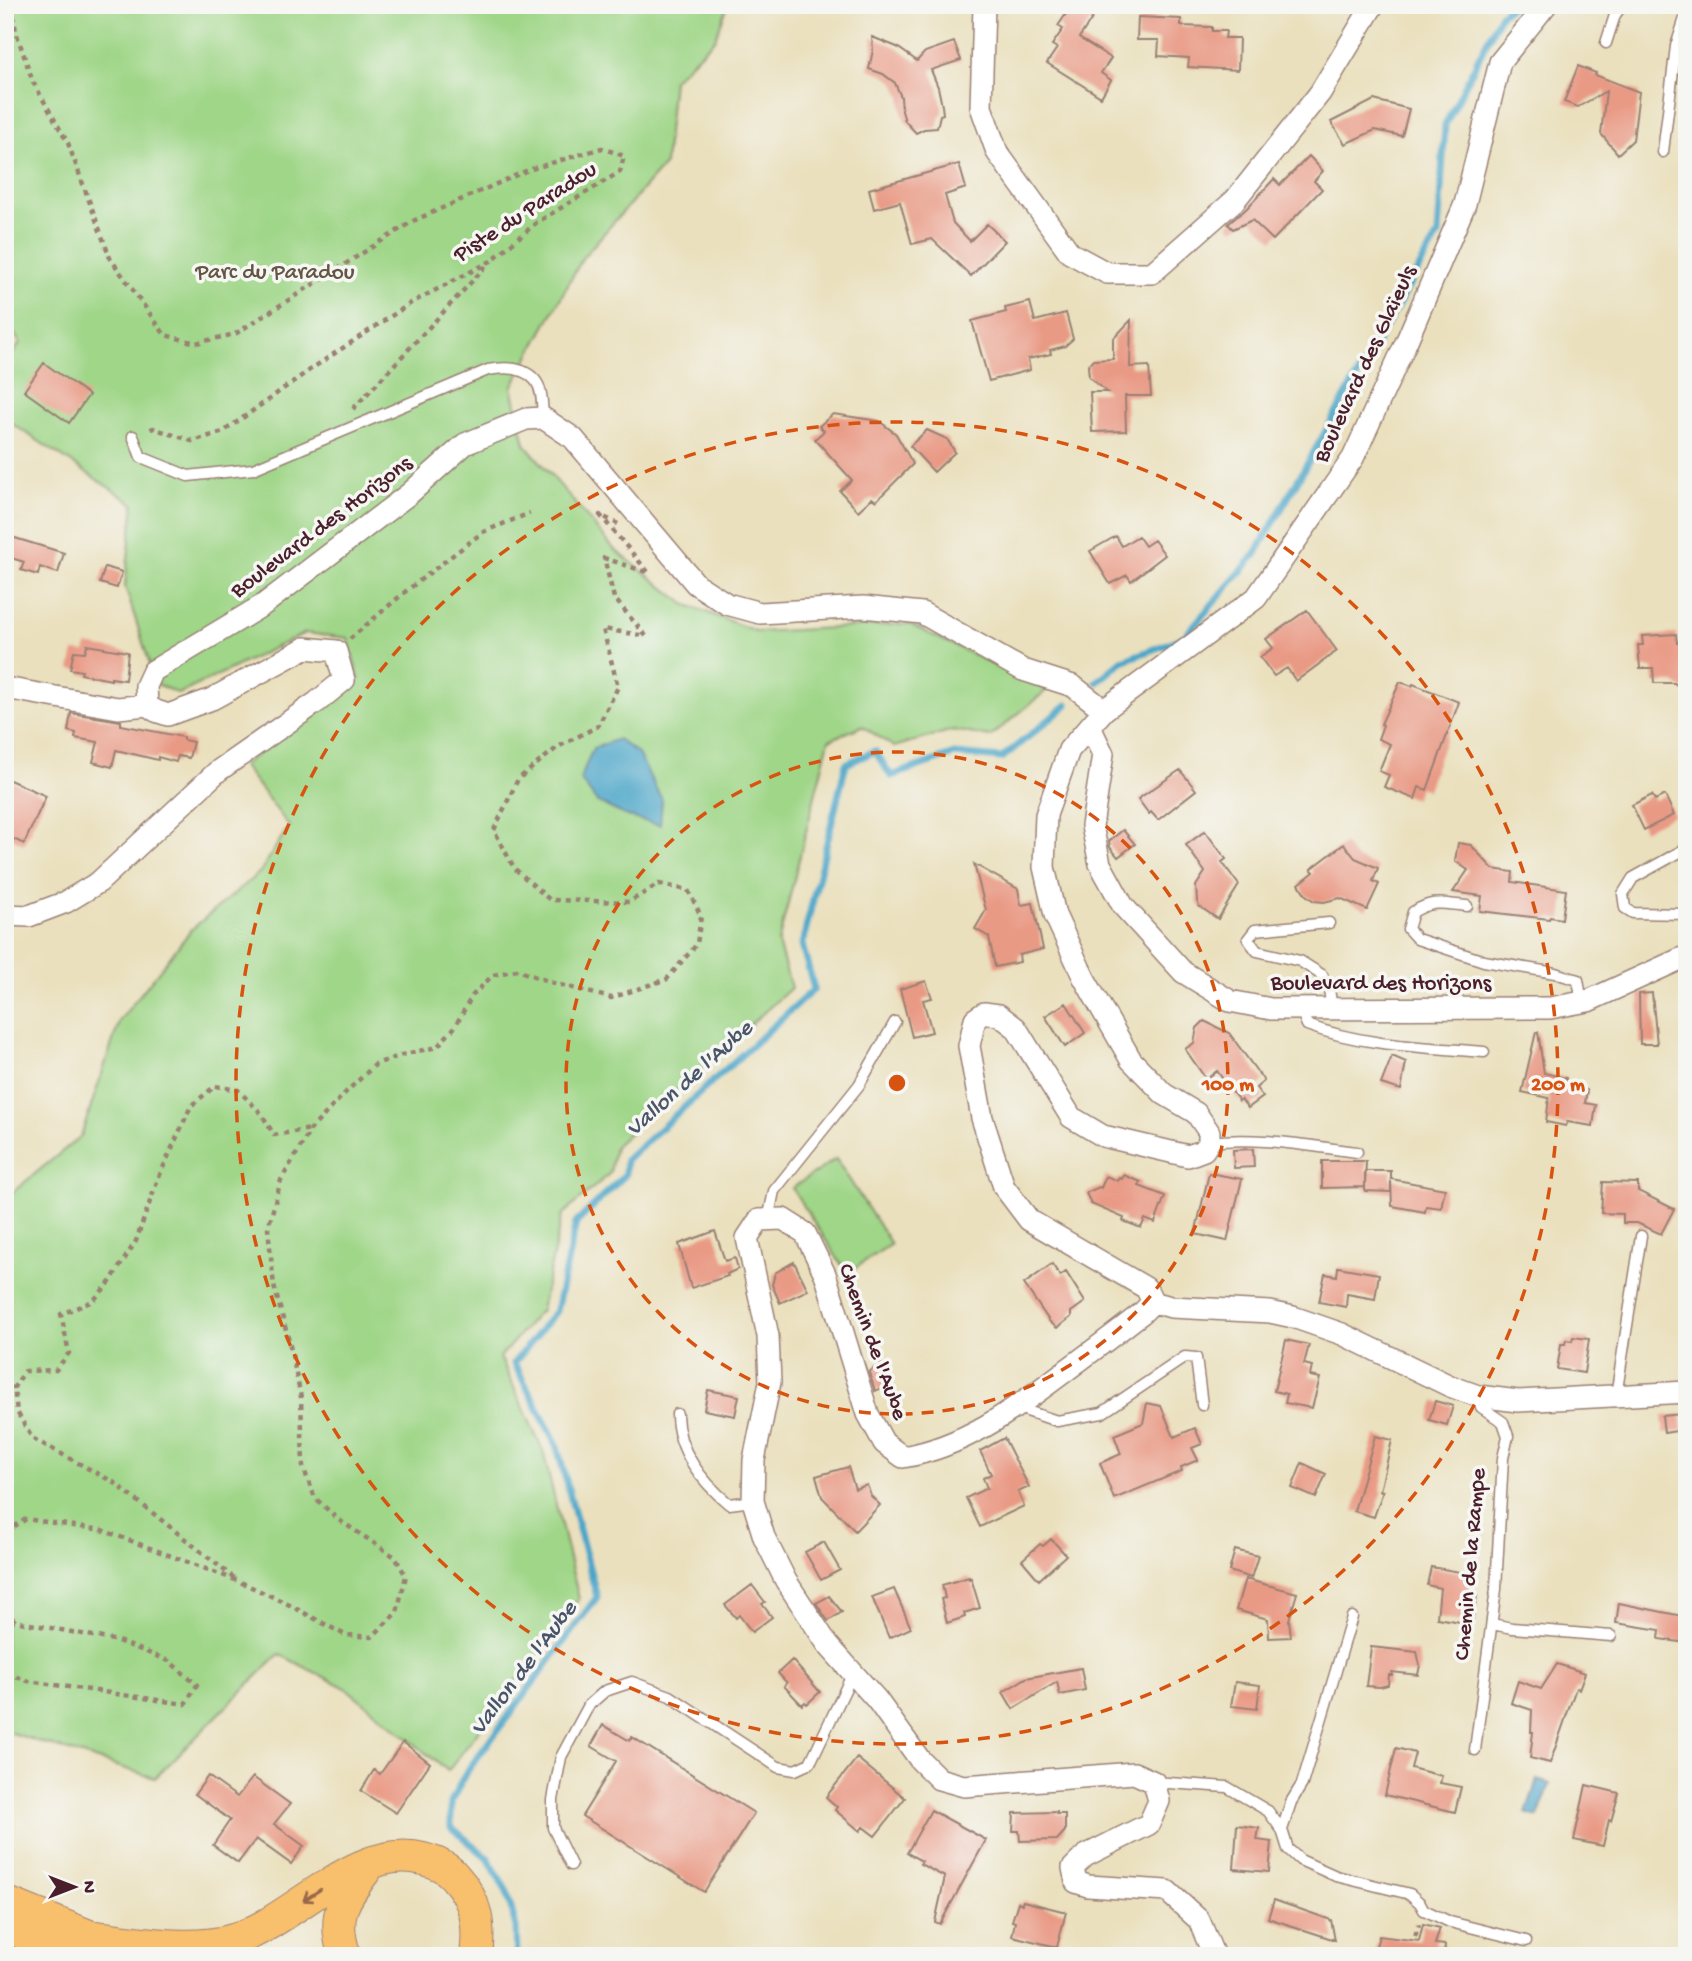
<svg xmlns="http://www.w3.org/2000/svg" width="1692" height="1961" viewBox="0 0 1692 1961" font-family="'Gochi Hand',sans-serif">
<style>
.green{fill:#9fd687;stroke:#747a59;stroke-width:2}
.water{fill:#4ba6c9;stroke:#4a627a;stroke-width:2}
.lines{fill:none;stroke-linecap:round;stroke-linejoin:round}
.stream{stroke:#4ba6c9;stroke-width:7}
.building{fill:#e99a85}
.lane-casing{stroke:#9a8074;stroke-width:13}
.street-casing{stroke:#9a8074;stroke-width:24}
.primary-casing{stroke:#9a8074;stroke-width:34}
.path{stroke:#9a8074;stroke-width:4.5;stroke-dasharray:5 5;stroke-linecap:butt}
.lane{stroke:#fff;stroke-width:10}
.street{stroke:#fff;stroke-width:21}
.primary{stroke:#f8bf6c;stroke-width:32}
.oneway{stroke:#986748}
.ring{fill:none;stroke:#d8530f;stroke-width:3.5;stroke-dasharray:12 9}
.labels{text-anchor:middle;stroke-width:7;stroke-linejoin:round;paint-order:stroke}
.street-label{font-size:23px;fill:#4a1f2b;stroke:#f6f6f2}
.park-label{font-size:23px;fill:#645647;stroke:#f6f6f2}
.water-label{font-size:24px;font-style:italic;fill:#4a556a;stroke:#f6f6f2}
.centre{fill:#d8530f;stroke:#f6f6f2;stroke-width:3.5}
.ring-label{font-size:21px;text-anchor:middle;font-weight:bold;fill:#d8530f;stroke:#f6f6f2;stroke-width:7;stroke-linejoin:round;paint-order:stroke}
</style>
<rect width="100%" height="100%" fill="#f6f6f2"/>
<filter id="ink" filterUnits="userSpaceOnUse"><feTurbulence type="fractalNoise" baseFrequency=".0143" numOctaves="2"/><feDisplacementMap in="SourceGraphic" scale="14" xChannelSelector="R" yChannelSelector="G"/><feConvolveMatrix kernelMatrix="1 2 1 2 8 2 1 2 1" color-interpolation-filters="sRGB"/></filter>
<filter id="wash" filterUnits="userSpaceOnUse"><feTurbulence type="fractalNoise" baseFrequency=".00686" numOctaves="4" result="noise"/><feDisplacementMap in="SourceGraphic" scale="28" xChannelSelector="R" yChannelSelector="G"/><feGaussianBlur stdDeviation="1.57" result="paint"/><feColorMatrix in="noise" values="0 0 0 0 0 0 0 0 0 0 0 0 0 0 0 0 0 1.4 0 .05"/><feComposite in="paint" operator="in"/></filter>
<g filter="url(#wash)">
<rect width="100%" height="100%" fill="#eae0bd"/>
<!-- green -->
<path class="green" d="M5 5H728L715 39 673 80 665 164 583 257 512 387 525 444 614 549 685 604 758 632 909 624 1047 690 990 737 953 730 894 747 862 726 829 740 778 943 791 988 615 1146 610 1173 562 1215 541 1310 500 1357 543 1451 579 1599 448 1771 346 1688 279 1654 155 1778 5 1731V1196H8L81 1136 120 1020 192 929 260 872 289 826 242 765 313 716 359 679 348 638 305 633 179 694 156 684 125 586 134 504 5 419V366L20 343 5 319Z
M836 1159 891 1244 847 1273 792 1188Z"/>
<!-- water -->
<path class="water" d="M618 739 638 754 662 800 660 825 629 817 597 802 580 779 593 748Z
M1537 1780 1550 1784 1538 1817 1526 1813Z"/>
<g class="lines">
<!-- stream -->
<path class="stream" d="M1097 682 1122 661 1183 638 1255 555 1438 235 1445 125 1501 14 1513 5
M517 1956 516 1927 507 1892 488 1858 451 1827V1802L465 1774 597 1597 556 1443 514 1363 556 1311 576 1223 625 1175 626 1160 814 989 802 945 846 764 875 751 891 776 954 754 1002 758 1067 705"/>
</g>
<g id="blocks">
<!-- building -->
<path class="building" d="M1072 5H1101L1079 38 1111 58 1101 73 1111 80 1101 97 1047 63 1057 48 1052 45 1063 29 1058 26Z
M1138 17 1181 19V26L1212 27V31H1226L1225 38H1239L1238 70 1188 67 1189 58 1158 56 1159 40H1137Z
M872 37 897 47 917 61 925 52 954 42 961 60 931 70 938 87 942 106 943 114 940 115 937 128 924 129 916 133 905 121 902 111 901 97 895 83 883 74 869 69 873 50Z
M1578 66 1596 73 1595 75 1639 92 1633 140 1618 154 1601 134 1606 91 1578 107 1564 102Z
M1374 100 1409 109 1402 136 1375 130 1345 144 1331 122Z
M1309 156 1323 171 1314 181 1322 189 1273 240 1252 220 1233 229 1228 224 1247 208 1274 179 1280 185Z
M959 164 966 188 945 195 953 223 970 241 987 224 1005 241 971 276 932 239 912 244 900 202 874 209 869 189Z
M1030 302 1035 321 1066 313 1073 339 1065 346 1050 350 1051 354 1028 359 1030 370 989 381 972 321 1006 312 1005 308Z
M1131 320 1130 367 1149 366 1151 396H1125L1126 431 1092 432 1090 392H1107L1089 377 1088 366 1093 360 1113 359V339Z
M44 363 89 395 69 423 24 391Z
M833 414 879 421 896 434 913 464 876 501 872 498 858 511 840 491 852 480 815 439 824 431 819 426Z
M927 430 947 439 955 452 934 472 910 446Z
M5 535 64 553 58 573 40 567 38 575 21 570 24 562 5 556Z
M1116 536 1122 546 1138 536 1145 546 1154 540 1165 555 1131 581 1127 575 1110 584 1090 551Z
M105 567 122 572 117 588 100 583Z
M1307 610 1337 651 1296 681 1287 668 1274 676 1260 657 1273 648 1266 639Z
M1676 634 1677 643H1687V692L1674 683H1654L1653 668H1640L1638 645H1643L1642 636Z
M87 645 128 652 125 680 111 678V680L81 674 82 671 70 669 74 651 85 652Z
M1400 682 1412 686 1413 684 1459 702 1427 790 1419 787 1415 799 1384 787 1389 775 1379 771 1390 744 1378 739 1383 725 1381 724Z
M71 713 121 721V725L183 737V740L193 742 189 758 178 756 176 762 158 757V760L116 750 112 767 93 762 98 742 75 738 76 733 68 731Z
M1180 770 1196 790 1158 820 1151 812 1149 814 1138 799Z
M5 778 46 796 24 844 5 835Z
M1652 795 1655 800 1665 795 1674 815 1644 830 1632 805Z
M1123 830 1135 844 1118 857 1110 847 1109 841Z
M1205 831 1226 859 1222 862 1239 885 1218 919 1199 906 1197 901 1196 886 1205 872 1186 845Z
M1458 843 1471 845 1493 869 1513 872 1512 882 1566 890 1562 919 1550 917 1549 919 1480 911 1482 896 1453 892 1468 870 1455 861Z
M1344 844 1355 858 1378 868 1373 881 1379 884 1367 910 1340 898 1324 902 1314 901 1306 895 1299 884 1314 872 1311 869Z
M974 864 1018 889 1021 905 1033 903 1043 949 1019 955 1020 962 995 967 989 937 975 929 986 910Z
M926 981 932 998 923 1000 932 1032 912 1037 900 989Z
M1652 993 1657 1044H1640L1639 994Z
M1066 1003 1085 1033 1065 1047 1045 1016Z
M1204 1021 1229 1033 1264 1081 1256 1088 1263 1097 1248 1108 1241 1099 1239 1101 1217 1071 1206 1079 1185 1049 1194 1043 1197 1028Z
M1536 1032H1538L1544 1073 1566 1078 1564 1087 1587 1090 1585 1103 1596 1105 1593 1126 1567 1122 1566 1126 1546 1122 1549 1098 1522 1092Z
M1392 1056 1406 1062 1401 1090 1381 1084Z
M1253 1149 1254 1167 1234 1168 1233 1150Z
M1322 1161H1366L1365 1187 1322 1188Z
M1365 1171H1391V1179L1445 1189 1441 1208 1426 1206 1425 1212 1392 1206 1391 1181V1192L1365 1191Z
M1209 1173 1242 1179 1227 1241 1195 1234Z
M1124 1175 1141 1182 1139 1186 1165 1196 1155 1223 1145 1219 1141 1228 1123 1221 1124 1218 1091 1204 1086 1193 1099 1187 1101 1188 1106 1176 1118 1181 1119 1178 1122 1179Z
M1603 1182 1638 1183V1191L1674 1209 1661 1234 1637 1223H1623V1214L1601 1213Z
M715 1231 725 1261 735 1258 738 1269 727 1274 728 1276 691 1288 679 1244Z
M794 1262 808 1290 780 1303 772 1285 775 1273Z
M1052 1264 1060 1276 1066 1272 1085 1302 1071 1312V1317L1057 1328 1050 1322 1024 1284Z
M1338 1267 1379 1274 1375 1299 1347 1294 1346 1307 1319 1302 1325 1274 1337 1276Z
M1573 1337 1589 1339 1584 1373 1557 1369 1561 1344H1565L1566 1340 1572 1341Z
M1286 1340 1309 1345 1304 1364 1312 1366 1310 1376 1320 1378 1312 1408 1285 1403 1287 1394 1274 1391Z
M881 1363 890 1384 875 1391 869 1372Z
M708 1390 739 1396 735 1416 704 1410Z
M1435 1401 1453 1406 1447 1425 1429 1420Z
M1147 1403 1161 1406 1174 1437 1195 1428 1202 1444 1192 1448 1198 1460 1181 1467 1182 1471 1114 1499 1100 1463 1121 1454 1114 1435 1143 1423Z
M1681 1414 1683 1430 1664 1433 1662 1416Z
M1375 1436 1392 1440 1380 1491H1383L1374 1517 1354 1511Z
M1004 1438 1029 1487 1018 1492 1024 1506 980 1527 966 1498 987 1488 983 1478 991 1474 980 1451Z
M1302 1463 1326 1474 1316 1498 1292 1488Z
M848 1467 855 1489 867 1485 871 1496 880 1505 855 1531 822 1497 816 1476Z
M1051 1539 1066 1555 1039 1580 1022 1560 1040 1544 1043 1546Z
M824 1542 840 1570 821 1580 805 1552Z
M1235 1550 1258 1556 1251 1578 1229 1571Z
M1431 1567 1472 1574 1469 1594 1477 1595 1472 1624 1437 1618 1440 1588 1427 1585Z
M969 1577V1579L971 1578 980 1608 964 1613 965 1617 947 1623 941 1599 945 1598 942 1585Z
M1245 1579 1297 1593 1289 1620 1291 1637 1269 1638 1268 1619 1236 1610Z
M752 1585 765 1602 762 1604 772 1617 752 1632 739 1615 736 1618 725 1605Z
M894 1589 911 1628 889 1638 872 1597Z
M829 1596 842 1612 828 1621 816 1603Z
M1619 1603 1687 1617V1643L1659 1639 1660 1630 1616 1623Z
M1371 1647 1417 1652 1420 1665 1418 1675 1392 1672V1675H1389L1388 1685 1380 1687 1366 1686Z
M792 1660 820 1692 807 1704 805 1702 802 1705 784 1686 787 1683 778 1673Z
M1557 1664 1585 1673 1579 1689 1576 1688 1550 1763 1530 1758 1533 1732H1531L1532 1710 1511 1703 1518 1681 1541 1689Z
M1081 1668 1085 1690 1060 1695 1057 1682 1013 1709 1003 1692 1026 1678Z
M1235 1682 1260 1685 1257 1709 1231 1706Z
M603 1725 630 1741 632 1737 754 1813 704 1892 582 1816 616 1761 591 1746Z
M403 1742 430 1763 396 1813 361 1791 374 1770 380 1774Z
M1396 1748 1415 1753 1411 1768 1442 1776 1440 1783 1461 1787 1455 1812 1385 1795Z
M857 1758 905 1798 875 1836 863 1827 860 1831 835 1810 837 1807 826 1797Z
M208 1776 237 1797 253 1777 290 1804 274 1824 304 1846 291 1864 256 1839 238 1863 213 1845 230 1820 195 1794Z
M1586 1785 1619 1793 1611 1821 1609 1820 1603 1846 1574 1840Z
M931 1810 986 1840 940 1924 935 1922 945 1877 920 1864 922 1861 907 1853Z
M1057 1812V1814H1065V1831L1057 1840 1020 1841 1019 1831H1013L1014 1813Z
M1237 1825 1259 1828 1257 1840 1272 1842 1269 1872 1234 1869Z
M1274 1900 1331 1920 1335 1940 1268 1918Z
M1023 1901 1066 1912 1057 1947 1012 1936 1015 1922 1012 1921 1018 1902 1022 1904Z
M1423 1924 1440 1928 1435 1944 1445 1945 1444 1956H1373L1379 1936 1419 1941Z"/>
</g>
</g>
<g filter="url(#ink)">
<use href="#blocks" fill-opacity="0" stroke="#9a8074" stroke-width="2"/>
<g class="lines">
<defs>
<path id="lane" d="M1606 43 1615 15 1622 5
M1663 152 1676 46 1687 12
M133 436 141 457 188 476 253 469 488 370C504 367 523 366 535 380 543 389 542 407 543 418
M1687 848 1633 878 1623 894 1625 908 1633 913 1687 914
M1467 906C1443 904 1434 899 1413 912L1408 929 1417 939 1484 961 1555 973 1578 980 1582 1002
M1329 923 1255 930 1248 939 1257 951 1300 961 1322 975 1329 989 1332 1009
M1301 1009 1307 1025C1361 1046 1427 1047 1484 1052
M1209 1142C1258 1136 1309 1146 1357 1152
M768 1220 774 1191 859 1085 895 1022
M1616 1396 1641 1236
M1015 1407 1057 1421 1102 1413 1185 1357 1196 1358 1202 1405
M677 1414C677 1450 702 1482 729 1504L753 1501
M1492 1624 1512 1628 1611 1636
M1475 1750 1496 1589 1503 1458 1508 1436 1503 1422 1481 1407 1478 1396
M1154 1782 1227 1787 1268 1811 1282 1830 1288 1849 1300 1860 1336 1876 1410 1894 1420 1903 1424 1910 1450 1922 1526 1941
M1282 1830 1291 1802 1302 1784 1352 1617
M571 1865 553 1828V1800L561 1757 589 1705 605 1691 632 1682 670 1696 778 1767 795 1770 810 1763 853 1673"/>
<path id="street" d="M984 5 981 107 997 152 1070 253 1107 273H1152L1235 200 1320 93 1373 5
M5 688 118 708 147 705
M1090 727 1103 754 1092 826 1100 864 1123 906 1183 972 1230 1001 1271 1009 1550 1008 1588 1001 1687 956
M5 915 29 916 66 902 99 882 218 771 317 702 344 680 336 651 305 648 212 699 168 715 156 711 147 705 146 686 153 671 263 605 409 494 465 444 526 419 543 418 573 438 696 584 727 604 760 613 863 607 922 613 1023 670 1073 686 1104 710
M1153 1302 1146 1288 1029 1220 1004 1187 982 1118 969 1046 975 1019 984 1013 999 1015 1016 1028 1071 1117 1103 1136 1188 1156 1204 1150 1209 1142V1132L1196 1113 1164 1094 1131 1060 1084 978 1055 915 1044 867 1046 815 1069 750 1104 710 1256 598 1353 458 1405 345 1465 204 1500 62 1546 5
M1153 1302 1142 1313C1115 1334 1087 1355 1060 1375 1012 1411 963 1447 903 1457L884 1443 868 1414 825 1274 805 1233 783 1219 759 1220 747 1238 768 1336 770 1382 754 1460 753 1501 764 1537 786 1581 828 1645 877 1700 920 1760 939 1779 964 1786 1134 1773 1154 1782 1159 1801 1149 1824 1085 1856 1073 1868 1076 1882 1088 1886 1167 1891 1199 1920 1214 1956
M1153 1302 1171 1307 1270 1312 1293 1317 1342 1334 1450 1386 1478 1396 1518 1401 1687 1392"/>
<path id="primary" d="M5 1902 114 1946
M5 1925 73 1956
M95 1937C137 1942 192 1952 233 1940 293 1922 358 1841 423 1859 435 1862 447 1867 455 1877 477 1901 480 1925 476 1956
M345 1956C331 1916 343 1899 367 1868"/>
</defs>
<!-- lane casing -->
<use href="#lane" class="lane-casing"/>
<!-- street casing -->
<use href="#street" class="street-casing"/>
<!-- primary casing -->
<use href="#primary" class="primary-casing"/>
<!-- path -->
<path class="path" d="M12 5 16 32 33 82 68 143 110 258 165 335 196 343 235 334 413 221 528 170 602 148 624 156 620 172 536 223 491 261 411 303 311 369 223 432 192 441 153 428 147 431
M353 409 488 264
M350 639 406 591 483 532 530 513
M5 1532 26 1519 102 1530 238 1581 282 1601 345 1635 372 1637 397 1612 406 1576 395 1557 339 1520 315 1498 303 1467 301 1397 289 1341 274 1286 268 1228 281 1180 311 1129 347 1091 376 1064 405 1054 437 1047 454 1028 472 996 493 975 517 970 553 983 611 998 667 979 697 944 701 916 688 890 659 884 629 902 550 900 514 868 494 830 518 779 558 747 598 726 618 687 603 629 646 636 614 598 604 558 649 573 600 515 618 524
M234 1578 115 1483 32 1438 17 1412 14 1387 25 1371 56 1370 69 1353 61 1314 93 1301 110 1282 136 1241 158 1179 191 1106 215 1086 238 1090 261 1113 274 1135 311 1129
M5 1610 15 1621 118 1641 169 1661 197 1685 185 1704 28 1681 5 1673
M1415 1936 1419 1924"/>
<!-- lane -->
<use href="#lane" class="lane"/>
<!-- street -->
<use href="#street" class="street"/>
<!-- primary -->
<use href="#primary" class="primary"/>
</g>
<!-- one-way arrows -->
<defs><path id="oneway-shaft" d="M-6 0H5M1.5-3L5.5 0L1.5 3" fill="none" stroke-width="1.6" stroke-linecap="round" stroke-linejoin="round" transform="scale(1.75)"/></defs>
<use class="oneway" href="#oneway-shaft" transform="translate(312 1895) rotate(147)"/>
</g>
<!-- distance rings -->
<g class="ring">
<circle cx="897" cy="1083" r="331"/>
<circle cx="897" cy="1083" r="661"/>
</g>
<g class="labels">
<!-- street labels -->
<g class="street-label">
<text transform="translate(524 210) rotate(-33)" y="8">Piste du Paradou</text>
<text transform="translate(1363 363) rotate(-65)" y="8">Boulevard des Glaïeuls</text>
<text transform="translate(320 525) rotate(-37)" y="8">Boulevard des Horizons</text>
<text x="1381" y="989">Boulevard des Horizons</text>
<text transform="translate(875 1341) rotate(70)" y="8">Chemin de l'Aube</text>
<text transform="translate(1468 1564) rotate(-85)" y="8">Chemin de la Rampe</text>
</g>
<!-- park labels -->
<g class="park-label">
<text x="275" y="278">Parc du Paradou</text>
</g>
<!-- water labels -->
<g class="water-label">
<text transform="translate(688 1077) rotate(-42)" y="8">Vallon de l'Aube</text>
<text transform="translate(522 1667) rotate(-53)" y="8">Vallon de l'Aube</text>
</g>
</g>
<circle cx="897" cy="1083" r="10" class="centre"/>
<g class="ring-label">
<text x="1228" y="1090">100 m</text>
<text x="1558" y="1090">200 m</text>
</g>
<!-- margin -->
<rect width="1692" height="1961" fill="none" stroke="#f6f6f2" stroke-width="28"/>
<!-- north arrow -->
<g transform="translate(74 1887) rotate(90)" stroke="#f6f6f2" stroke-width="5" paint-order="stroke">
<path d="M0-5L12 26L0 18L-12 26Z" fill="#4a1f2b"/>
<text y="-10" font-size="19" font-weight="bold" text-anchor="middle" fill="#4a1f2b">N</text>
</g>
</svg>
